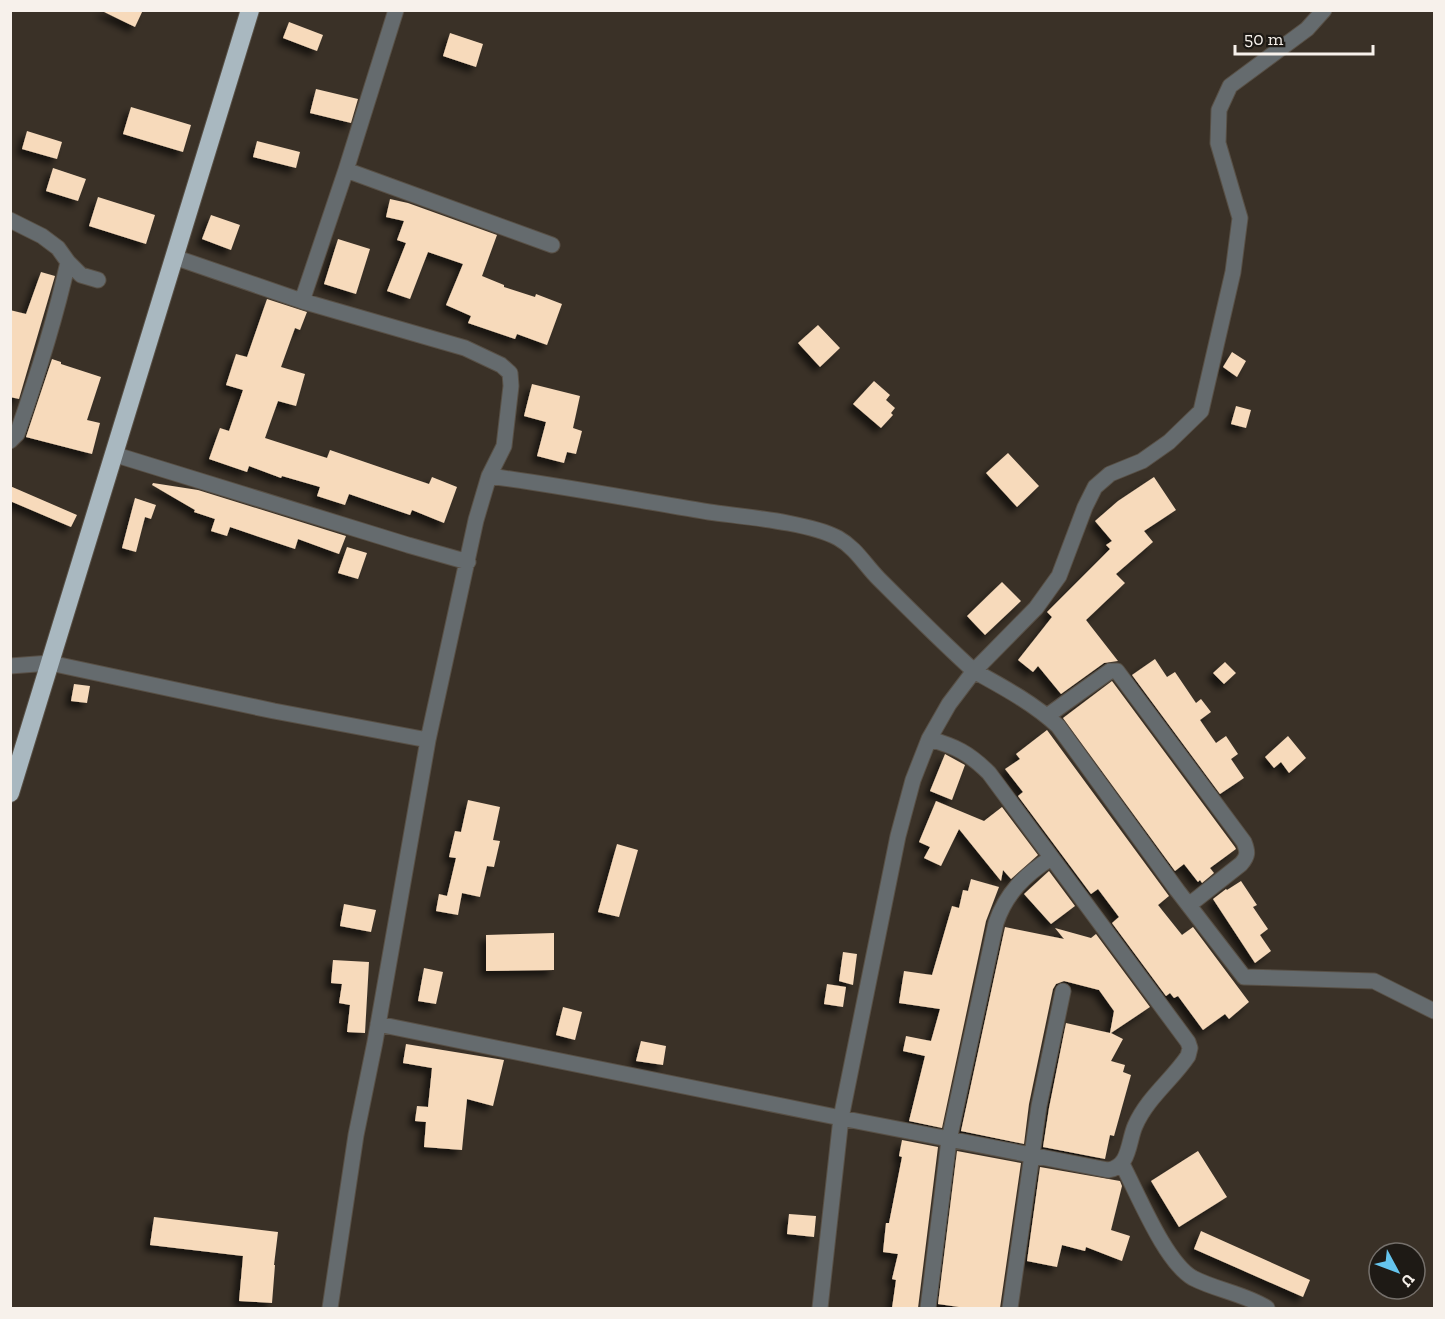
<svg xmlns="http://www.w3.org/2000/svg" width="1445" height="1319" viewBox="0 0 1445 1319" font-family="'Zilla Slab',serif">
<style>
.building{fill:#f7dabb;filter:url(#shadow)}
.lines{fill:none;stroke-linecap:round;stroke-linejoin:round}
.street-casing{stroke:#585046;stroke-width:17}
.highway-casing{stroke:#585046;stroke-width:20}
.street{stroke:#656b6e;stroke-width:15}
.highway{stroke:#a9b8c0;stroke-width:18}
</style>
<defs>
<filter id="shadow"><feDropShadow dx="-5.5" dy="5.5" stdDeviation="3" flood-color="#0009"/></filter>
</defs>
<rect width="100%" height="100%" fill="#3a3127"/>
<!-- building -->
<path class="building" d="M100 10H143L135 27Z
M289 22 323 35 317 51 283 38Z
M450 33 483 44 476 67 443 56Z
M316 89 358 99 351 123 310 113Z
M131 107 191 125 183 152 123 134Z
M27 131 62 142 57 159 22 149Z
M257 141 300 152 296 168 253 157Z
M53 168 86 179 78 201 46 191Z
M98 197 155 215 146 244 89 226Z
M390 199 408 203 497 235 482 276 504 285V287L535 297 536 294 562 304 547 345 517 334 515 339 468 323 471 316 446 305 463 264 428 252 410 299 387 291 406 243 397 240 404 221 386 217Z
M211 215 240 225 231 250 202 239Z
M338 239 370 249 356 294 324 284Z
M41 272 55 276 19 399 10 397V310L26 314Z
M267 299 307 312 300 330 295 328 281 367 305 374 296 406 278 401 265 438 327 458 330 450 429 484 432 477 457 487 444 523 412 510 410 515 349 494 345 505 317 496 320 487 282 476 281 478 249 466 247 472 209 459 220 428 229 431 243 390 226 385 236 354 247 357Z
M818 325 840 348 820 367 798 343Z
M1232 352 1246 361 1237 377 1223 367Z
M52 359 61 362V364L101 377 87 420 100 423 92 454 26 437Z
M874 381 890 395 886 400 895 408 891 413 893 415 881 428 853 404Z
M532 384 580 396 573 428 582 431 576 454 567 452 564 463 537 456 546 422 524 416Z
M1236 406 1251 410 1246 428 1231 424Z
M1008 453 1039 486 1017 507 986 473Z
M1154 477 1176 510 1144 531 1153 542 1116 574 1125 583 1086 620 1118 661 1104 663 1061 694 1038 666 1033 672 1018 660 1052 617 1047 612 1110 549 1106 545 1112 541 1095 521 1118 501Z
M153 483 198 490 346 536 339 554 298 539 295 549 230 527 227 536 211 531 215 519 194 512 195 510 152 485Z
M10 486 77 515 71 527 10 501Z
M135 498 156 505 151 519 145 517 136 552 122 548Z
M347 547 367 553 358 579 338 573Z
M1002 582 1021 601 985 635 967 616Z
M1155 659 1167 677 1175 672 1196 703 1201 699 1211 712 1200 720 1216 743 1226 736 1238 754 1231 759 1244 778 1220 794 1132 675Z
M1225 662 1236 673 1224 684 1213 673Z
M1112 681 1235 847 1236 849 1210 868 1214 873 1202 883 1200 880 1198 882 1184 864 1175 871 1063 718Z
M74 684 90 686 87 703 71 701Z
M1047 730 1169 896 1158 905 1182 935 1193 927 1249 1002 1229 1019 1225 1014 1203 1030 1178 996 1174 998 1170 993 1166 996 1112 923 1119 917 1098 889 1091 894 1018 796 1023 792 1005 769 1020 759 1016 754Z
M1288 736 1306 758 1289 773 1281 762 1274 768 1265 757Z
M945 754 965 765 952 800 930 791Z
M468 800 500 807 493 840 500 841 494 867 487 866 480 897 462 893 458 915 436 911 439 894 447 896 456 858 449 857 455 831 461 832Z
M936 801 984 821 1002 807 1038 855 1011 879 1003 870 1001 881 959 829 941 866 924 858 930 847 919 842Z
M617 844 638 850 619 917 598 912Z
M1049 871 1075 906 1051 924 1024 894Z
M971 879 999 887 986 921 942 1128 909 1121 925 1056 903 1051 906 1036 931 1041 940 1009 899 1003 904 971 932 975 952 906 959 908 963 890 968 891Z
M1241 881 1257 905 1253 907 1268 929 1260 935 1271 951 1255 963 1213 899 1226 889 1227 890Z
M344 904 376 910 371 932 340 926Z
M1005 927 1064 939 1055 928 1091 938 1096 934 1150 1007 1111 1033 1123 1039 1111 1061 1125 1065 1123 1072 1131 1075 1114 1136 1110 1135 1105 1159 1043 1147 1049 1108 1066 1023 1110 1033 1114 1011 1099 990 1064 981 1056 984 1053 989 1029 1104 1024 1144 961 1131Z
M554 933V970L486 971V935Z
M843 952 857 954 853 985 839 981Z
M333 960 369 962 365 1033 347 1032 350 1005 339 1003 342 984 331 983Z
M424 968 443 972 436 1004 418 1001Z
M827 984 846 987 843 1007 824 1004Z
M563 1007 582 1012 575 1040 556 1035Z
M641 1041 666 1046 663 1065 636 1061Z
M406 1044 504 1060 493 1106 467 1099 462 1150 424 1147 426 1122 415 1121 417 1106 428 1107 432 1068 403 1063Z
M902 1140 938 1147 918 1308H892L896 1280 892 1279 898 1254 883 1252 886 1223H889L902 1157 899 1156Z
M957 1151 1021 1163 1000 1308H966L938 1304Z
M1198 1151 1227 1197 1179 1227 1151 1181Z
M1040 1167 1120 1181 1122 1186 1111 1230 1130 1236 1122 1261 1086 1247 1085 1251 1062 1245 1057 1267 1027 1261Z
M789 1214 816 1216 814 1237 787 1234Z
M154 1217 278 1232 274 1265H275L272 1303 239 1301 243 1256 150 1245Z
M1201 1231 1310 1280 1303 1297 1194 1249Z"/>
<g class="lines">
<defs>
<path id="street" d="M1324 10 1307 29 1230 86 1219 110 1218 143 1240 218 1233 272 1201 411 1169 442 1142 461 1110 474 1095 487 1085 507 1059 576 1036 608 974 671C1003 687 1033 703 1058 726L1177 890 1244 977 1374 981 1434 1011
M346 170 552 245
M10 220 42 236 58 248 68 262 81 275 98 280
M174 257 302 301 465 348 501 365 510 373 511 386 504 446 489 476C563 486 636 500 709 512 744 517 808 522 838 538 856 548 865 565 879 579 910 610 941 641 974 671L949 704 929 739 913 780 898 836 841 1118 820 1308
M302 301 346 170 396 10
M10 441 17 434C37 377 55 321 68 262
M113 454 408 545 468 562
M10 666 50 663 274 711 428 740
M1047 716 1110 671H1117L1244 842C1248 852 1248 856 1241 864L1189 905
M378 1024 841 1118 1108 1170C1130 1167 1128 1142 1135 1126 1147 1098 1172 1080 1188 1056L1190 1048 1188 1042 989 773C969 753 955 746 929 739
M1122 1164C1138 1194 1165 1262 1193 1278 1216 1290 1245 1294 1267 1308
M330 1308 356 1135 375 1042 428 740 476 520 489 476
M928 1308 949 1140 996 923C1006 893 1025 875 1051 858
M1010 1308 1039 1106 1063 991"/>
<path id="highway" d="M10 793 250 10"/>
</defs>
<!-- street casing -->
<use href="#street" class="street-casing"/>
<!-- highway casing -->
<use href="#highway" class="highway-casing"/>
<!-- street -->
<use href="#street" class="street"/>
<!-- highway -->
<use href="#highway" class="highway"/>
</g>
<!-- border -->
<rect width="1445" height="1319" fill="none" stroke="#f7f1eb" stroke-width="24"/>
<!-- north arrow -->
<g transform="translate(1397 1271) rotate(131)"><circle r="28" fill="#1e1a15" stroke="#75706b" stroke-width="1.5"/>
<path d="M0-4.5L10 22L0 15L-10 22Z" fill="#65c5ee"/>
<text y="-9" font-size="16" font-weight="bold" text-anchor="middle" fill="#f7f1eb">U</text>
</g>
<!-- scale -->
<path d="M1235 45v9h138v-9" fill="none" stroke="#f7f1eb" stroke-width="3"/>
<text x="1244" y="45" font-size="18" fill="#f7f1eb" stroke="#1e1a15" stroke-width="4.5" paint-order="stroke">50 m</text>
</svg>
